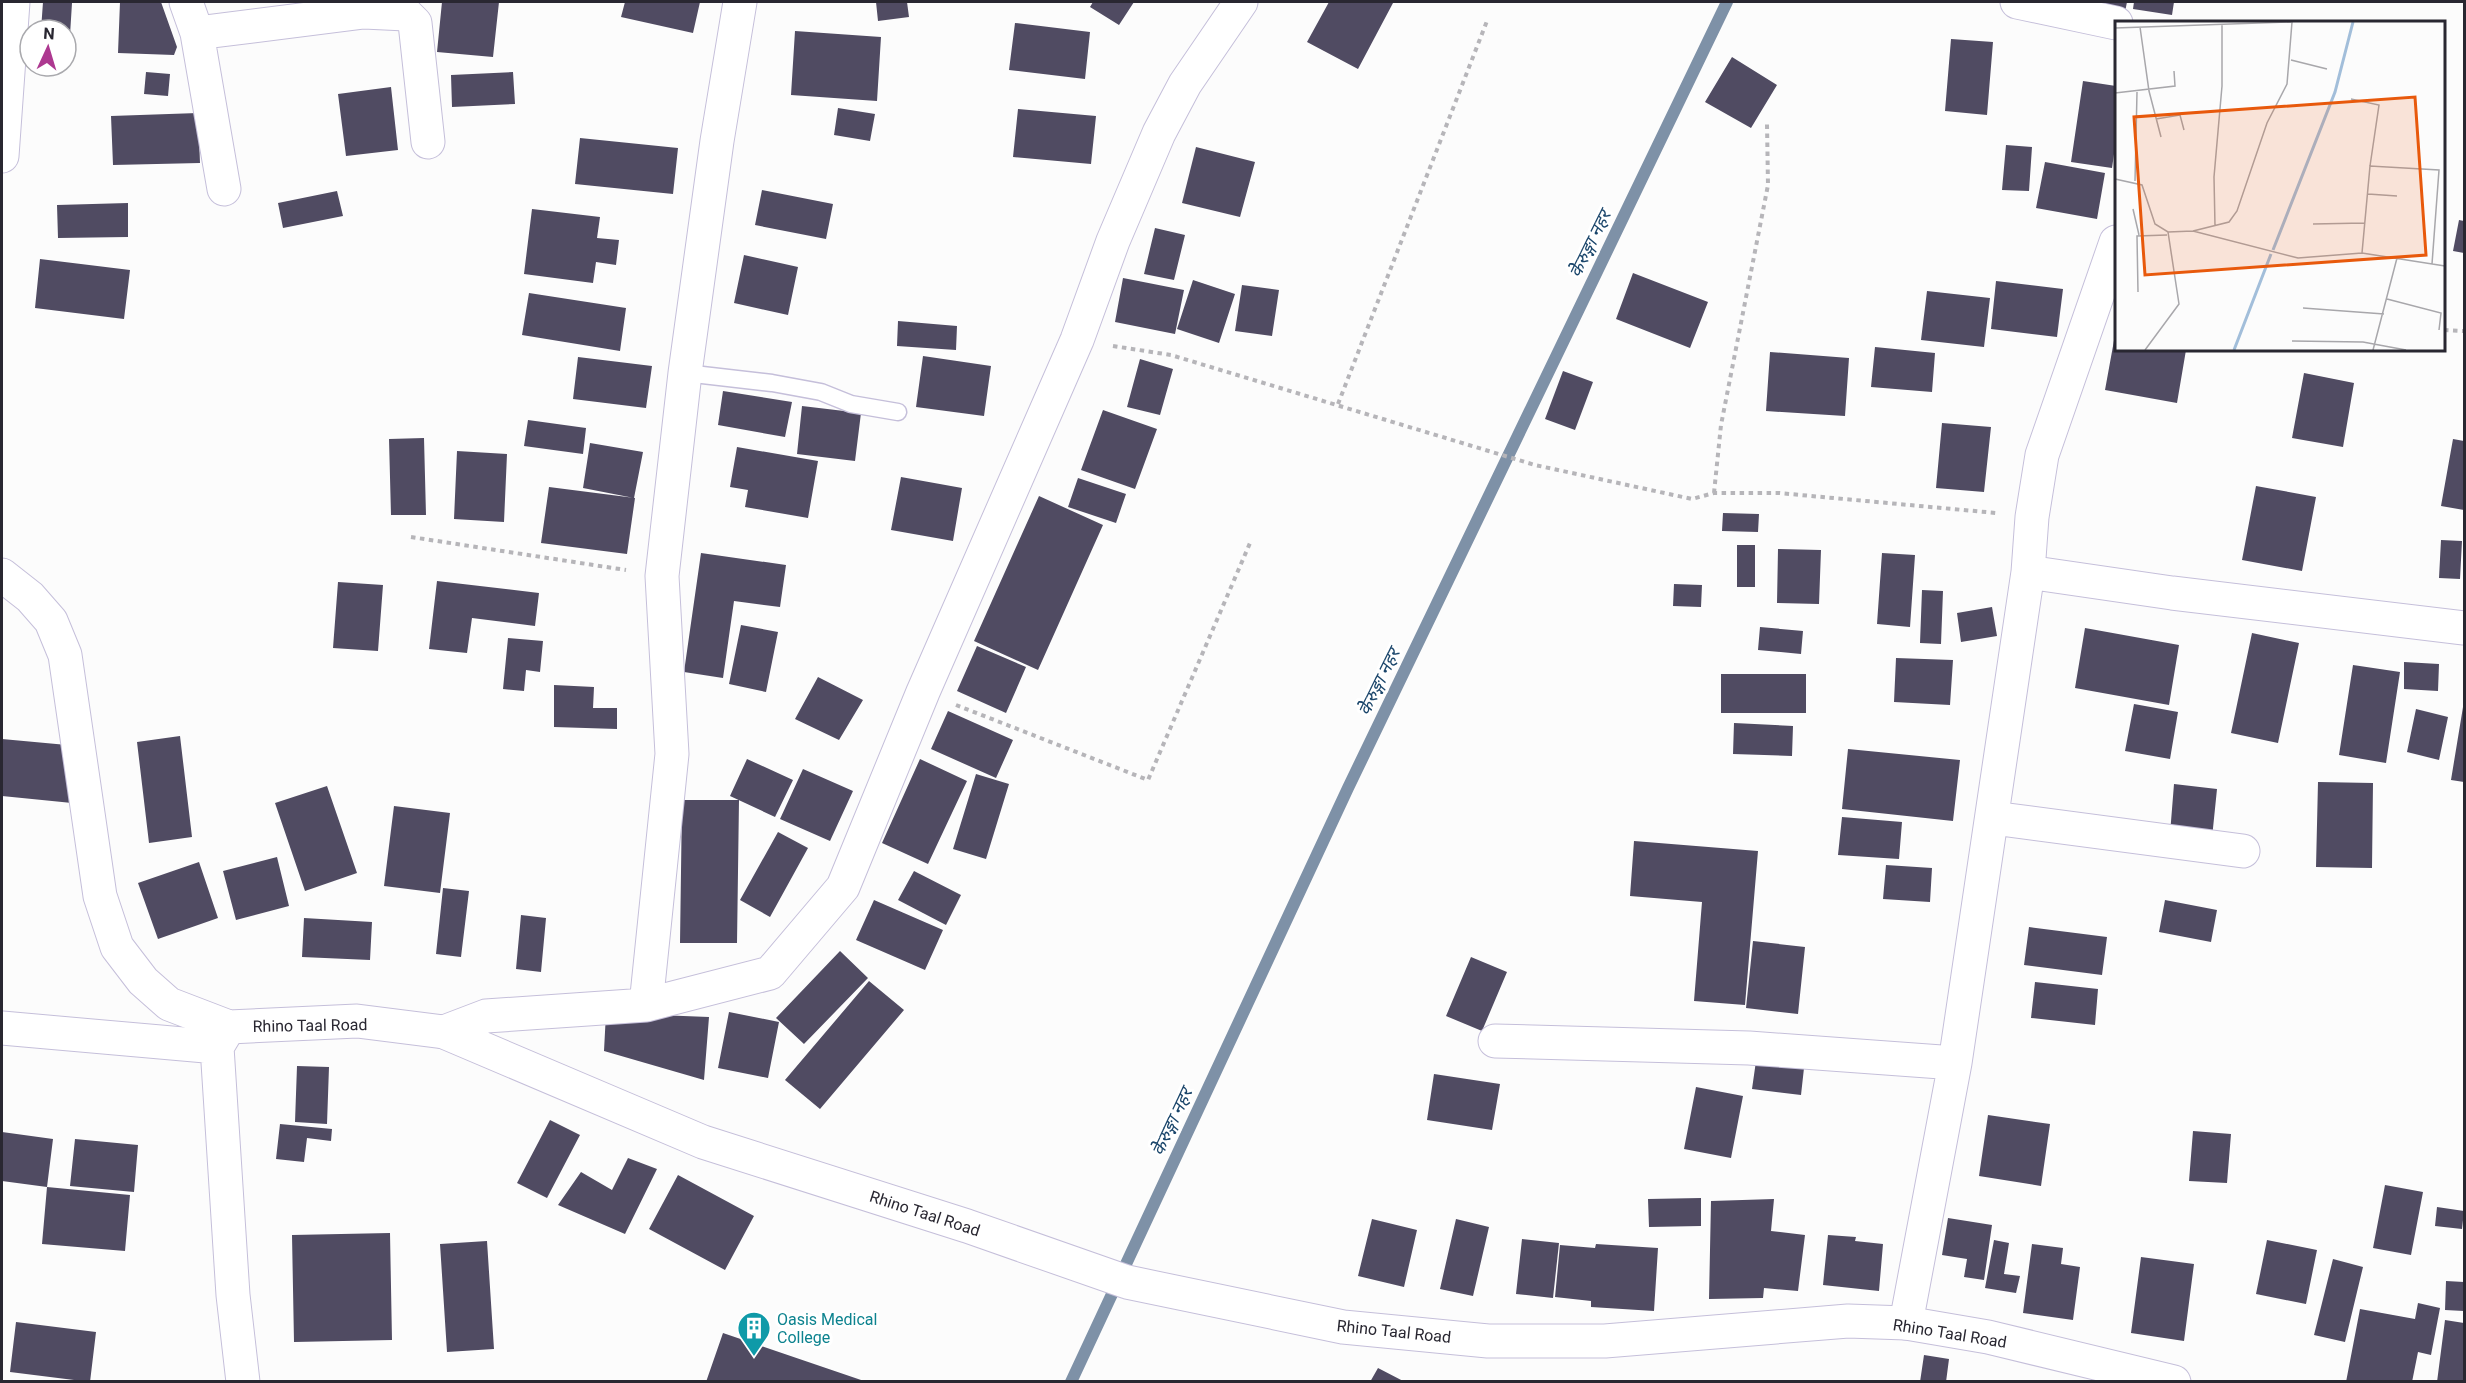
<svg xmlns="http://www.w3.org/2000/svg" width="2466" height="1383" viewBox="0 0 2466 1383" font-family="Roboto,'Noto Sans Devanagari',sans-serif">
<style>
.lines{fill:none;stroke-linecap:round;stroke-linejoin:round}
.stream{stroke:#7e91a7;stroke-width:12}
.building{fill:#504b62}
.lane-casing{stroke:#c5bfda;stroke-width:19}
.street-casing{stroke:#c5bfda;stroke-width:35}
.secondary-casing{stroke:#c5bfda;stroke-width:35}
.path{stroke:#b6b5b9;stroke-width:4;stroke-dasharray:4.5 4.5;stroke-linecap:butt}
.lane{stroke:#fff;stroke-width:16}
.street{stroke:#fff;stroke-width:33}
.secondary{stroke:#fff;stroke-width:33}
.labels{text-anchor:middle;stroke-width:6;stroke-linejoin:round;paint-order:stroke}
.street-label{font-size:16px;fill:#292731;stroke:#fff}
.culture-label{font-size:16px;fill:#0d838f;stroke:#fff;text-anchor:start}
.water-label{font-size:18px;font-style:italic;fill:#1b466b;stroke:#fff}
.inset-river{fill:none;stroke:#a2beda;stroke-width:3}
.inset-road{fill:none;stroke:#a8a7ab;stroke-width:1.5}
.view{fill:#e8590c;fill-opacity:0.15;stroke:#e8590c;stroke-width:3}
.inset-edge{fill:none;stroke:#292731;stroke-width:3}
</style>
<rect width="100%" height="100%" fill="#fcfcfc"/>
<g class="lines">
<!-- stream -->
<path class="stream" d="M1071 1382 1348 788 1727 2"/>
</g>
<!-- building -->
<path class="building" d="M43 2 72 3 69 51 66 50V30H41Z
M120 2H161L177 47 174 55 118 53Z
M442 2H499L493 57 437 52Z
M625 2H700L693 33 621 17Z
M876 2H907L909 17 878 21Z
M1093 2H1134L1119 25 1090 7Z
M1329 2H1389L1393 3 1358 69 1307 42Z
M2075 2H2127L2125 12Z
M2134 2H2174L2172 15 2133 9Z
M1015 23 1090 32 1085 79 1009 70Z
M795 31 881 37 877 101 791 95Z
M1951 39 1993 42 1987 115 1945 111Z
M1732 57 1777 85 1751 128 1705 102Z
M146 72 170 74 168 96 144 94Z
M513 72 515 104 452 107 451 75Z
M2083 81 2116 86V140L2112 168 2071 162Z
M391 87 398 150 346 156 338 94Z
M838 108 875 114 870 141 834 135Z
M1018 109 1096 116 1091 164 1013 157Z
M198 113 200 163 113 165 111 116Z
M580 138 678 148 673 194 575 184Z
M2006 145 2032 147 2029 191 2002 190Z
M1196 147 1255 162 1240 217 1182 203Z
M2045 162 2105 173 2097 219 2036 208Z
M762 190 833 204 826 239 755 225Z
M337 191 343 216 283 228 278 203Z
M128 203V237L58 238 57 205Z
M532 209 600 217 597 238 619 240 616 265 596 262 593 283 524 274Z
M2459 220 2464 221V253L2453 251Z
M1155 228 1185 235 1174 280 1144 274Z
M744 255 798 267 788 315 734 303Z
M40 259 130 270 124 319 35 308Z
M1633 273 1708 302 1690 348 1616 319Z
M1123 278 1184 290 1175 334 1115 322Z
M1193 280 1235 294 1219 343 1177 329Z
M1996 281 2063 289 2057 337 1991 329Z
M1242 285 1279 290 1272 336 1235 331Z
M1927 291 1990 298 1984 347 1921 340Z
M529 293 626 308 620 351 522 335Z
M898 321 957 326 956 350 897 346Z
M2115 335 2116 350H2186L2177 403 2105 390Z
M1875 347 1935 353 1932 392 1871 387Z
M1770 352 1849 358 1845 416 1766 411Z
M923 356 991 366 984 416 916 407Z
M578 357 652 366 646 408 573 399Z
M1140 359 1173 369 1160 415 1127 407Z
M1563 371 1593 382 1575 430 1545 419Z
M2304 373 2354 383 2343 447 2292 438Z
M723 391 792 402 785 437 718 425Z
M802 406 861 413 855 461 797 454Z
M1103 410 1157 429 1135 489 1081 470Z
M528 420 586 428 583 454 524 446Z
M1942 423 1991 427 1984 492 1936 488Z
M424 438 426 515H391L389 439Z
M2453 439 2464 441V510L2441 506Z
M590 443 643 452 634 498 583 488Z
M737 447 818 461 808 518 745 507 748 490 730 487Z
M457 451 507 454 504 522 454 519Z
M901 477 962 488 953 541 891 530Z
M1078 478 1126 494 1116 523 1068 507Z
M2256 486 2316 497 2302 571 2242 560Z
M549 487 635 498 627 554 541 543Z
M1039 496 1103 525 1038 670 974 641Z
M1723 513 1759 514 1758 532 1722 531Z
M2441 540 2462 541 2460 579 2439 578Z
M1737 545H1755V587H1737Z
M1778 549 1821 550 1819 604 1777 603Z
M701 553 786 565 780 607 734 601 723 678 684 672Z
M1882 553 1915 555 1910 627 1877 624Z
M437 581 539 593 535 626 472 618 467 653 429 649Z
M338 582 383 585 378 651 333 648Z
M1674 584 1702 585 1701 607 1673 606Z
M1922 590 1943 591 1941 644 1920 643Z
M1992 607 1997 636 1961 642 1957 613Z
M741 625 778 632 766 692 729 684Z
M1760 627 1803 631 1801 654 1758 650Z
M2085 628 2179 645 2169 705 2075 688Z
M2252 633 2299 643 2278 743 2231 733Z
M508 638 543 641 540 672 526 670 524 691 503 689Z
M977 646 1026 667 1006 713 957 691Z
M1896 658 1953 660 1950 705 1894 702Z
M2404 662 2439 664 2438 691 2404 689Z
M2353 665 2400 672 2386 763 2339 755Z
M1721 674H1806V713H1721Z
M818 677 863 700 839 740 795 719Z
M554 685 594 687 593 708H617V729L554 727Z
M2134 704 2178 712 2170 759 2125 751Z
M2463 707 2464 708V782L2451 780Z
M2416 709 2448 717 2439 760 2407 752Z
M948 711 1013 740 996 778 931 749Z
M1734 723 1793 726 1792 756 1733 754Z
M180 736 192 837 149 843 137 742Z
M2 739 67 745 72 803 2 796Z
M1848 749 1960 760 1953 821 1842 809Z
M747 759 793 780 775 817 730 796Z
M920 759 967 781 928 864 882 843Z
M803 769 853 791 830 841 780 819Z
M976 774 1009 784 986 859 953 849Z
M2318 782 2373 783 2372 868 2316 867Z
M2174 784 2217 789 2212 838 2170 834Z
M327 786 357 873 305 891 275 803Z
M682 800H739L737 943H680Z
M394 806 450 813 440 893 384 886Z
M1842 817 1902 822 1899 859 1838 855Z
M778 832 808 848 770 917 740 900Z
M1634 841 1758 851 1745 1005 1694 1001 1702 902 1630 896Z
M277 857 289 906 236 920 223 871Z
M199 862 218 918 158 939 138 883Z
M1886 865 1932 868 1930 902 1883 899Z
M914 871 961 895 946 925 898 900Z
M443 888 469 891 461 957 436 954Z
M874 900 943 930 925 970 856 940Z
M2165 900 2217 910 2211 942 2159 932Z
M521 915 546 918 541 972 516 969Z
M304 918 372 922 370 960 302 957Z
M2029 927 2107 937 2102 975 2024 965Z
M1753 941 1805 947 1798 1014 1746 1008Z
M840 951 868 978 804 1044 776 1018Z
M1471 957 1507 972 1482 1031 1446 1016Z
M869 981 904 1010 820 1109 785 1080Z
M2035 982 2098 989 2095 1025 2031 1018Z
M729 1012 779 1022 768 1078 718 1068Z
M606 1013 709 1017 704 1080 604 1051Z
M1757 1054 1805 1059 1801 1095 1752 1089Z
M297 1066 329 1067 327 1124 295 1122Z
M1434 1074 1500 1084 1492 1130 1427 1120Z
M1696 1087 1743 1096 1731 1158 1684 1149Z
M1988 1115 2050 1124 2041 1186 1979 1176Z
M550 1120 580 1135 547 1198 517 1183Z
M280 1124 332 1129 331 1141 307 1138 304 1162 276 1159Z
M2193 1131 2231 1134 2227 1183 2189 1181Z
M2 1132 53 1139 47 1187 2 1181Z
M75 1139 138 1145 134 1192 70 1186Z
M628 1158 657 1169 625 1234 558 1205 581 1172 612 1190Z
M678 1175 754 1216 725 1270 649 1229Z
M2385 1185 2423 1192 2411 1255 2373 1248Z
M47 1187 130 1195 125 1251 42 1244Z
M1701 1198V1226L1649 1227 1648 1199Z
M1774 1199 1771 1231 1805 1235 1798 1291 1764 1288 1763 1298 1709 1299 1711 1201Z
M2437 1207 2464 1211 2462 1229 2435 1226Z
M1948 1218 1992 1225 1984 1280 1964 1277 1967 1259 1942 1255Z
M1372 1219 1417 1230 1404 1287 1358 1276Z
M1456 1219 1489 1227 1473 1296 1440 1289Z
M390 1233 392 1340 294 1342 292 1235Z
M1828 1235 1856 1237 1855 1241 1883 1244 1879 1291 1823 1285Z
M1522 1239 1559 1243 1553 1298 1516 1294Z
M1994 1240 2009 1243 2004 1274 2020 1276 2016 1293 1985 1288Z
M2267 1240 2317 1250 2306 1304 2256 1294Z
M487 1241 494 1349 447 1352 440 1244Z
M1596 1244 1658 1248 1654 1311 1591 1307V1301L1555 1297 1560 1245 1595 1248Z
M2032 1244 2063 1248 2061 1264 2080 1267 2073 1320 2023 1313Z
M2141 1257 2194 1264 2184 1341 2131 1333Z
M2333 1259 2363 1267 2345 1342 2314 1335Z
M2446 1281 2464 1282V1311L2445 1310Z
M2418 1303 2440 1308 2431 1355 2418 1352 2412 1382H2346L2360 1309 2415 1319Z
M2445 1320 2464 1323V1382H2437Z
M16 1322 96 1332 90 1382 10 1372Z
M723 1333 864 1381V1382H706Z
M1924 1355 1949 1359 1946 1382H1920Z
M1378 1368 1405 1382H1370Z"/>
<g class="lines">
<defs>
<path id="lane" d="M685 373 772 383 821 392 851 404 898 412"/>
<path id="street" d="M186 2 197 33 224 189
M2017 2 2116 23
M197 33 364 12 406 14 415 23 428 142
M2 156 13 2
M2028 572 2032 517 2042 455 2116 242
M1993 818 2243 851
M646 1005 672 754 662 576 685 373 717 141 740 2
M229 1027 217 1047 233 1295 243 1382
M2 1028 217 1047
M444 1032 486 1016 646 1005 770 973 843 887 923 692 1077 340 1113 241 1159 133 1185 84 1241 2
M1495 1041 1749 1048 1955 1063
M1906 1323 1955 1063 2028 572 2172 593 2464 628"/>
<path id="secondary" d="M2 575 30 597 51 621 65 655 100 896 117 947 143 981 169 1004 229 1027 357 1021 444 1032 703 1142 967 1226 1127 1282 1343 1327 1488 1341H1605L1848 1321 1906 1323 1988 1337 2174 1382"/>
</defs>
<!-- lane casing -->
<use href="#lane" class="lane-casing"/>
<!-- street casing -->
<use href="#street" class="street-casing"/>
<!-- secondary casing -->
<use href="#secondary" class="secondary-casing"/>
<!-- path -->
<path class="path" d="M2444 330 2464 331
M1113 346 1171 355 1535 465 1692 499 1714 493H1779L1996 513
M1338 404 1487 21
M1714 493 1721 425 1768 185 1767 124
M411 537 626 570
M956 705 1148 780 1250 543"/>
<!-- lane -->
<use href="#lane" class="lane"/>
<!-- street -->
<use href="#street" class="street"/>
<!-- secondary -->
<use href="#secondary" class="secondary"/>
</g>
<!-- icons -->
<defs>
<symbol id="building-pin" viewBox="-11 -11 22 30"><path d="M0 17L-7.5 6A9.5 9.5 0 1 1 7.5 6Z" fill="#0f9aa8" stroke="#fff"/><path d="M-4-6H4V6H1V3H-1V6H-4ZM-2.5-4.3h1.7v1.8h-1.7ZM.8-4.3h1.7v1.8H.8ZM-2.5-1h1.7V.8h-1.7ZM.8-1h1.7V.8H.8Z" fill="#fff"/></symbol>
</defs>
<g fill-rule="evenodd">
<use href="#building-pin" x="735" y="1309" width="38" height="52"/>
</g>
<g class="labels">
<!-- street labels -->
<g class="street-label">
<text transform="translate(310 1025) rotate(-1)" y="6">Rhino Taal Road</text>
<text transform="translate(925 1213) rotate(18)" y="6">Rhino Taal Road</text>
<text transform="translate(1394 1331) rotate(6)" y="6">Rhino Taal Road</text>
<text transform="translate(1950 1333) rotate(9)" y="6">Rhino Taal Road</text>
</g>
<!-- culture labels -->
<g class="culture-label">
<text x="777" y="1325">Oasis Medical<tspan x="777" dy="18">College</tspan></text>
</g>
<!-- water labels -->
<g class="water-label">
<text transform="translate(1590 244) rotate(-64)" y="6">केेरुङ्गा नहर</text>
<text transform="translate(1379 682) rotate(-64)" y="6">केेरुङ्गा नहर</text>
<text transform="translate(1172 1122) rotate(-65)" y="6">केेरुङ्गा नहर</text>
</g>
</g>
<!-- overview -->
<g transform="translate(2115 21)">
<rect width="330" height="330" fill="#fcfcfc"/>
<path class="inset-river" d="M158 229 220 71 238 1M119 329 156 233"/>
<path class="inset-road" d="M25 6 34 70 46 116M0 7 176 1M176 39 212 48M0 72 60 65 59 50M236 78 264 84 255 145M41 98 65 94 69 109M0 158 27 164 40 203 53 211 78 210 183 237 247 232 330 245M20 160 22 71M253 173 282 175M18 188 24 214M198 203 250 202M100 205 99 156 107 65V3M78 210 114 201 122 190 152 102 172 63 177 1M247 232 255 145 324 149 317 243M23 271 22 215 52 214M272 278 326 292 324 309M188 287 269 293M177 320 248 321 291 329M30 329 64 283 53 211M258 329 282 237"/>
<path class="view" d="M300 76 311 234 30 254 19 96Z"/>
<rect width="330" height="330" class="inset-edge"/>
</g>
<!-- border -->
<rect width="2466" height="1383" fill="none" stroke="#292731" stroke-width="6"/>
<!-- north arrow -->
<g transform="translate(48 48) rotate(4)"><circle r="28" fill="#ffffff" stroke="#a9a9ad" stroke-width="1.5"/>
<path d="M0-4.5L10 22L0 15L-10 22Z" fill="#ad3890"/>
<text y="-9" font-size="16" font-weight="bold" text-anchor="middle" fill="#292731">N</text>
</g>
</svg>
